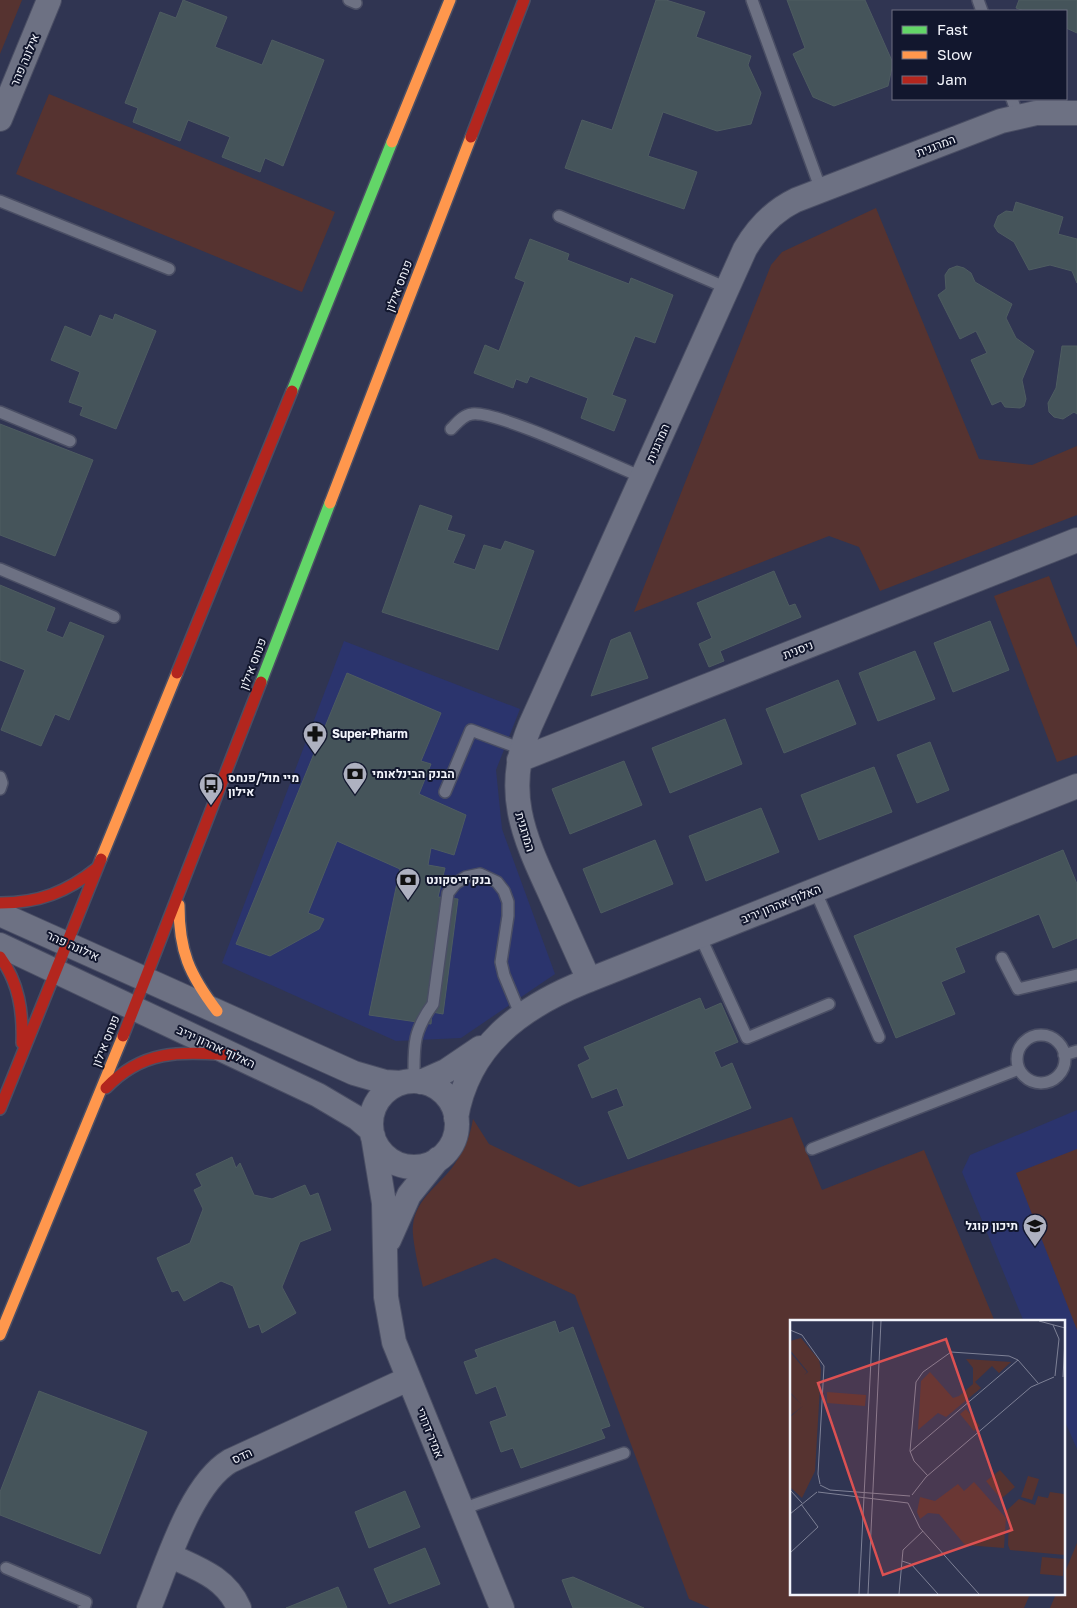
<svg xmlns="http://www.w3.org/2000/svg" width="1077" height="1608" viewBox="0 0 1077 1608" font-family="'Golos Text',Heebo,sans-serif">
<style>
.built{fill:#2b346d}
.green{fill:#563330}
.building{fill:#45545a;stroke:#4e5c61}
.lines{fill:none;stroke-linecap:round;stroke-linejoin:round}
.lane-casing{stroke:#4a4e64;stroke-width:14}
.street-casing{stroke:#4a4e64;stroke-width:26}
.fast-casing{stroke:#4a4e64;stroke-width:14}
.slow-casing{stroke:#4a4e64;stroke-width:14}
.jam-casing{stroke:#4a4e64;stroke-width:14}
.lane{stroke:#6d7183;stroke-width:11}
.street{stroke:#6d7183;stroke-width:24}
.fast{stroke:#63d668;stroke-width:11}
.slow{stroke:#ff974d;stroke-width:11}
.jam{stroke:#b3261e;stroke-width:11}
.labels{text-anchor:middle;stroke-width:4;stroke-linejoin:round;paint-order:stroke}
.street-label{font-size:12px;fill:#f2f4fb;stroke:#12172e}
.poi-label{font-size:12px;font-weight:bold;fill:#f2f4fb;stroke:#12172e;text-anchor:start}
.inset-road{fill:none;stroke:#7e8196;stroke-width:1}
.view{fill:#dc5152;fill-opacity:0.15;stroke:#dc5152;stroke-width:2.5}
.inset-edge{fill:none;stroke:#f2f4fb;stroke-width:2.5}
</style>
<rect width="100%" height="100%" fill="#303552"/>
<!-- built -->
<path class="built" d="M344 641 520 709 496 770 502 829 555 974 461 1038 396 1041 222 963Z
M1077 1110V1449L1063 1417V1322H1024L962 1172 970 1155Z"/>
<!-- green -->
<path class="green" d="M0 0H22L0 54Z
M49 94 335 212 302 292 16 174Z
M876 208 979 459 1032 465 1077 446V515L880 591 859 547 829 536 634 612 771 265 782 252Z
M1049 576 1077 648V755L1057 762 994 596Z
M792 1117 822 1190 924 1150 995 1322H791V1594H1030L1024 1608H710L689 1599 575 1295 495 1258 423 1287C420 1274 411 1236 413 1225 416 1198 440 1185 454 1165 464 1150 470 1137 473 1119L489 1144 579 1187Z
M1077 1149V1330L1016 1173Z
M1077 1543V1608H1050L1056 1594H1063V1577Z"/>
<!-- building -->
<path class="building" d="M183 0 227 17 215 47 262 65 272 40 324 60 283 166 265 158 260 172 222 157 230 137 188 120 180 141 133 122 138 108 125 103 160 12 176 18Z
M656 0H666L705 12 696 37 751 56 748 65 761 93 751 124 717 131 663 112 648 156 697 172 684 209 565 168 582 120 612 130Z
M787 0H865L893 63 888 86 834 106 813 97 793 54 805 48Z
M1019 0H1077V33L1066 28V11H1024L1016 8Z
M1016 202 1063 217 1058 234 1077 239V283L1072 271 1050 265 1029 270 1014 242 998 232 994 226 998 216 1006 211 1013 212Z
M530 239 569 254 567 260 629 284 631 278 673 295 655 343 635 336 612 395 626 400 614 431 581 418 588 398 530 376 527 383 516 379 513 388 474 373 485 345 499 351 525 282 515 278Z
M957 266 964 268 971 273 975 282 1012 304 1006 318 1016 338 1034 351 1022 380 1026 399 1024 406 1020 408 1005 407 1001 401 992 405 971 360 987 353 976 331 960 339 938 295 946 289 945 275 949 269Z
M115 314 156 331 116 429 80 415 83 407 69 402 80 372 51 360 65 326 91 337 100 315 113 320Z
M1062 346H1077V414L1074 412 1063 419 1054 417 1049 412 1048 403 1056 388Z
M0 424 93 460 55 556 0 535Z
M420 505 452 516 447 530 465 535 453 563 475 570 484 545 501 550 505 541 534 551 498 650 382 612Z
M774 571 789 606 795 604 801 617 720 651 724 661 709 667 699 644 712 638 697 603Z
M0 585 55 608 46 631 63 638 70 622 104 636 69 720 55 714 41 746 1 730 25 670 0 660Z
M990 621 1009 670 953 692 934 643Z
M630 632 648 678 591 696 611 640Z
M915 651 935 699 878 721 859 673Z
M347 673 441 713 421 761 431 764 419 794 466 815 454 855 431 848 428 865 445 868 438 897 458 899 443 1014 432 1012 431 1024 369 1015 400 869 337 841 308 913 324 919 319 929 270 956 236 944Z
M838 680 856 724 784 753 766 709Z
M725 719 742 764 670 793 652 748Z
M930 742 949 790 917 803 897 755Z
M624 761 642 805 570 834 552 789Z
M874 767 892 812 819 840 801 795Z
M761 808 779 852 706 881 689 836Z
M655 840 673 884 601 913 583 869Z
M1063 850 1077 884V938L1053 948 1039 914 955 948 965 972 941 982 955 1014 896 1038 854 936Z
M700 998 705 1010 721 1003 738 1042 714 1052 721 1068 732 1063 751 1108 628 1159 608 1112 624 1106 617 1088 592 1098 578 1065 590 1059 584 1047Z
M232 1157 236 1168 240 1163 254 1195 272 1199 305 1185 310 1196 318 1193 331 1230 300 1242 282 1287 296 1313 262 1333 259 1324 249 1328 233 1286 221 1281 184 1301 178 1290 172 1292 157 1258 190 1243 203 1209 194 1190 202 1186 196 1174Z
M555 1321 559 1333 573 1327 610 1426 601 1429 605 1438 521 1468 513 1448 501 1452 490 1422 507 1416 496 1386 476 1394 464 1362 478 1357 475 1350Z
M39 1391 147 1432 100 1554 0 1515V1492Z
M405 1491 420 1527 369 1548 355 1512Z
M425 1548 440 1584 389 1604 374 1569Z
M573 1577 644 1608H573L562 1580Z
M338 1587 347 1608H286Z"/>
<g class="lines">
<defs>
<path id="lane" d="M349 0 356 3
M752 0 821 190
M978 0 982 11
M1012 99 1018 116
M0 201 169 269
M559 216 727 288
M0 412 70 441
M451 429C457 423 463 415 472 414 496 410 612 465 642 477
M0 569 114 617
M0 777 2 783 0 789
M445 792 471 730 522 749
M815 890 879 1037
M700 936 747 1038 829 1004
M1002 958 1018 989 1077 975
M1017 1059a24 24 0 1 1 48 0a24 24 0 1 1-48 0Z
M1064 1055 1077 1051
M414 1081C414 1047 412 1033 433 1004L448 893 456 883 466 877 480 874 497 882 504 891 508 902V916L501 962 504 975 521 1016
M812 1149 1019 1069
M462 1509 624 1453
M6 1568 86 1602 84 1608"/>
<path id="street" d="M0 119 49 0
M519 760 1077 540
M0 914 354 1073 385 1082 401 1083
M0 945 318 1095 357 1118 371 1130
M589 980C576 951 563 922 550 893 523 835 503 790 530 726L745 249C758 227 773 211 796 200L1001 121 1036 113H1077
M371 1124a43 43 0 1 1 86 0a43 43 0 1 1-86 0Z
M421 1082 446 1071 480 1048
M456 1118C468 1046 520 1008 584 982L1077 786
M373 1136 384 1203 386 1297 394 1342 502 1608
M389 1240 409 1195 438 1159
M171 1556C199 1569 226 1578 239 1608
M149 1608C167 1565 190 1485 230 1461L408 1379"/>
<path id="fast" d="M292 391 392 142
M261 682 330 503"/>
<path id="slow" d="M392 142 450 0
M330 503 471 137
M101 859 177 673
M179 905C179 951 189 974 217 1011
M0 1335 123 1036"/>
<path id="jam" d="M471 137 524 0
M177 673 292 391
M0 903C39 903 67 892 97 868
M0 957C19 983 23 1011 22 1043
M123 1036 261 682
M106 1088C144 1048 182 1052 233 1055
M0 1109 101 859"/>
</defs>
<!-- lane casing -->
<use href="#lane" class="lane-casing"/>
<!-- street casing -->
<use href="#street" class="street-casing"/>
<!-- fast casing -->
<use href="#fast" class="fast-casing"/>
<!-- slow casing -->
<use href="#slow" class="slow-casing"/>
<!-- jam casing -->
<use href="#jam" class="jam-casing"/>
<!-- lane -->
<use href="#lane" class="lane"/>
<!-- street -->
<use href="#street" class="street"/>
<!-- fast -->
<use href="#fast" class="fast"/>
<!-- slow -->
<use href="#slow" class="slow"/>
<!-- jam -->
<use href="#jam" class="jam"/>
</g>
<!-- icons -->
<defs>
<symbol id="pharmacy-pin" viewBox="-11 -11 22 30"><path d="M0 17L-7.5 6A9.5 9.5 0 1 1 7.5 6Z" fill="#aeb1c0" stroke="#12172e"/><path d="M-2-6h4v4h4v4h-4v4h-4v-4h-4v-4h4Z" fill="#111"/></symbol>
<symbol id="bank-pin" viewBox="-11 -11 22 30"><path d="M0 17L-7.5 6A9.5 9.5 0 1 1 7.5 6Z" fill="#aeb1c0" stroke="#12172e"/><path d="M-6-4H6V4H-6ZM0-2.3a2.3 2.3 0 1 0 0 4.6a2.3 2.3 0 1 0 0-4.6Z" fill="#111"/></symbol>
<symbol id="bus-pin" viewBox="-11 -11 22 30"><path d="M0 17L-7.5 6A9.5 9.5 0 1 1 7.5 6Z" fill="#aeb1c0" stroke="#12172e"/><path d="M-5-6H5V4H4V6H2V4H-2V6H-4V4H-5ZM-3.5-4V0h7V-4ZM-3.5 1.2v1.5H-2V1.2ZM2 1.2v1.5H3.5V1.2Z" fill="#111"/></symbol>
<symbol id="school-pin" viewBox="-11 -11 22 30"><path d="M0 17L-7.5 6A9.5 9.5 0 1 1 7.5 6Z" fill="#aeb1c0" stroke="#12172e"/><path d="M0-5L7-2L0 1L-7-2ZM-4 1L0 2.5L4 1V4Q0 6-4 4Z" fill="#111"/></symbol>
</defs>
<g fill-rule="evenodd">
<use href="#pharmacy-pin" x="301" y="720" width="28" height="38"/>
<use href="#bank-pin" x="341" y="760" width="28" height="38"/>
<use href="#bus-pin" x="197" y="771" width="28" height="38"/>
<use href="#bank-pin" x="394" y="866" width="28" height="38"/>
<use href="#school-pin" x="1021" y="1212" width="28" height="38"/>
</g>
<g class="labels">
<!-- street labels -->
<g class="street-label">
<text transform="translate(25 60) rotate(-67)" y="4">אילונה פהר</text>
<text transform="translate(936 146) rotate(-21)" y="4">המרגנית</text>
<text transform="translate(399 286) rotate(-69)" y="4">פנחס אילון</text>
<text transform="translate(658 443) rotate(-66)" y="4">המרגנית</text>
<text transform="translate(798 650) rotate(-21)" y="4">ניסנית</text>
<text transform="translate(253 664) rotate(-69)" y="4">פנחס אילון</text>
<text transform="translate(525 832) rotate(73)" y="4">המרגנית</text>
<text transform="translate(781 904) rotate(-22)" y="4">האלוף אהרון יריב</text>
<text transform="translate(73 946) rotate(24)" y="4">אילונה פהר</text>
<text transform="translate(106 1041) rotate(-68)" y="4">פנחס אילון</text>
<text transform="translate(216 1047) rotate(25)" y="4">האלוף אהרון יריב</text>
<text transform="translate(430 1433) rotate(68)" y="4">אמיר דרורי</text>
<text transform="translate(242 1456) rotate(-25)" y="4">הדס</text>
</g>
<!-- poi labels -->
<g class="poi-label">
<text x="332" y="738">Super-Pharm</text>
<text x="372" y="778">הבנק הבינלאומי</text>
<text x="228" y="782">מיי מול/פנחס<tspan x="228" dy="14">אילון</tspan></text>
<text x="426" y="884">בנק דיסקונט</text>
<text x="1018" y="1230" text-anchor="end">תיכון קוגל</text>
</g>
</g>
<!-- overview -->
<g transform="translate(790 1320)">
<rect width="275" height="275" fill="#303552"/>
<path d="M11 18 29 40 31 50 25 151 12 178 0 167V97L13 86 0 96V73L11 84 0 72V32L17 52 14 55 18 52 0 30V21ZM176 39 221 42 209 53 202 46 185 62 191 68 156 97 148 93 128 110 131 61 140 52 163 78 169 76 183 64V48ZM37 72 76 75 75 86 37 83ZM176 89 190 106 184 111 170 94ZM210 150 225 167 211 179 196 161ZM238 156 249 159 242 180 231 177ZM184 162 216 198 214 228 175 225 149 194 138 193 130 199 127 192 130 177 145 181 168 164 174 171ZM260 172 274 174 275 235 220 230 218 225 219 198 215 192 229 179 245 185 248 176 258 178ZM252 237 274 239 273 256 250 254Z" fill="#563330"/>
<path class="inset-road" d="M249 1 275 8M263 5 269 19 265 56M0 10 12 15 34 46 28 154 30 164M273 57 275 19M120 132 228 40M138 156 124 141 120 131 126 62 133 52 161 32 219 36 228 40 248 63M30 165 40 170 120 176M0 170 12 183M28 172 118 183M122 175 136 157 241 67 264 57M118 183 130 208 189 274M0 194 27 172M0 233 28 207 11 184M112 241 121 244 148 274M69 274 83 1M78 274 91 1M109 274 113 230 133 211"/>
<path class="view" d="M156 19 222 210 93 255 28 63Z"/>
<rect width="275" height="275" class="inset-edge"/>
</g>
<!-- legend -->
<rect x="892" y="10" width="175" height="90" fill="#12172e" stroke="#6c6f80"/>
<rect x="902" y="26" width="25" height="8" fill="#63d668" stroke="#6c6f80"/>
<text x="937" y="35" font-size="15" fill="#f2f4fb">Fast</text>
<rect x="902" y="51" width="25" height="8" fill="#ff974d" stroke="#6c6f80"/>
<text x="937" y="60" font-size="15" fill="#f2f4fb">Slow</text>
<rect x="902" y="76" width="25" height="8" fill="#b3261e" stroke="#6c6f80"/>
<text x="937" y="85" font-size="15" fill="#f2f4fb">Jam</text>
</svg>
